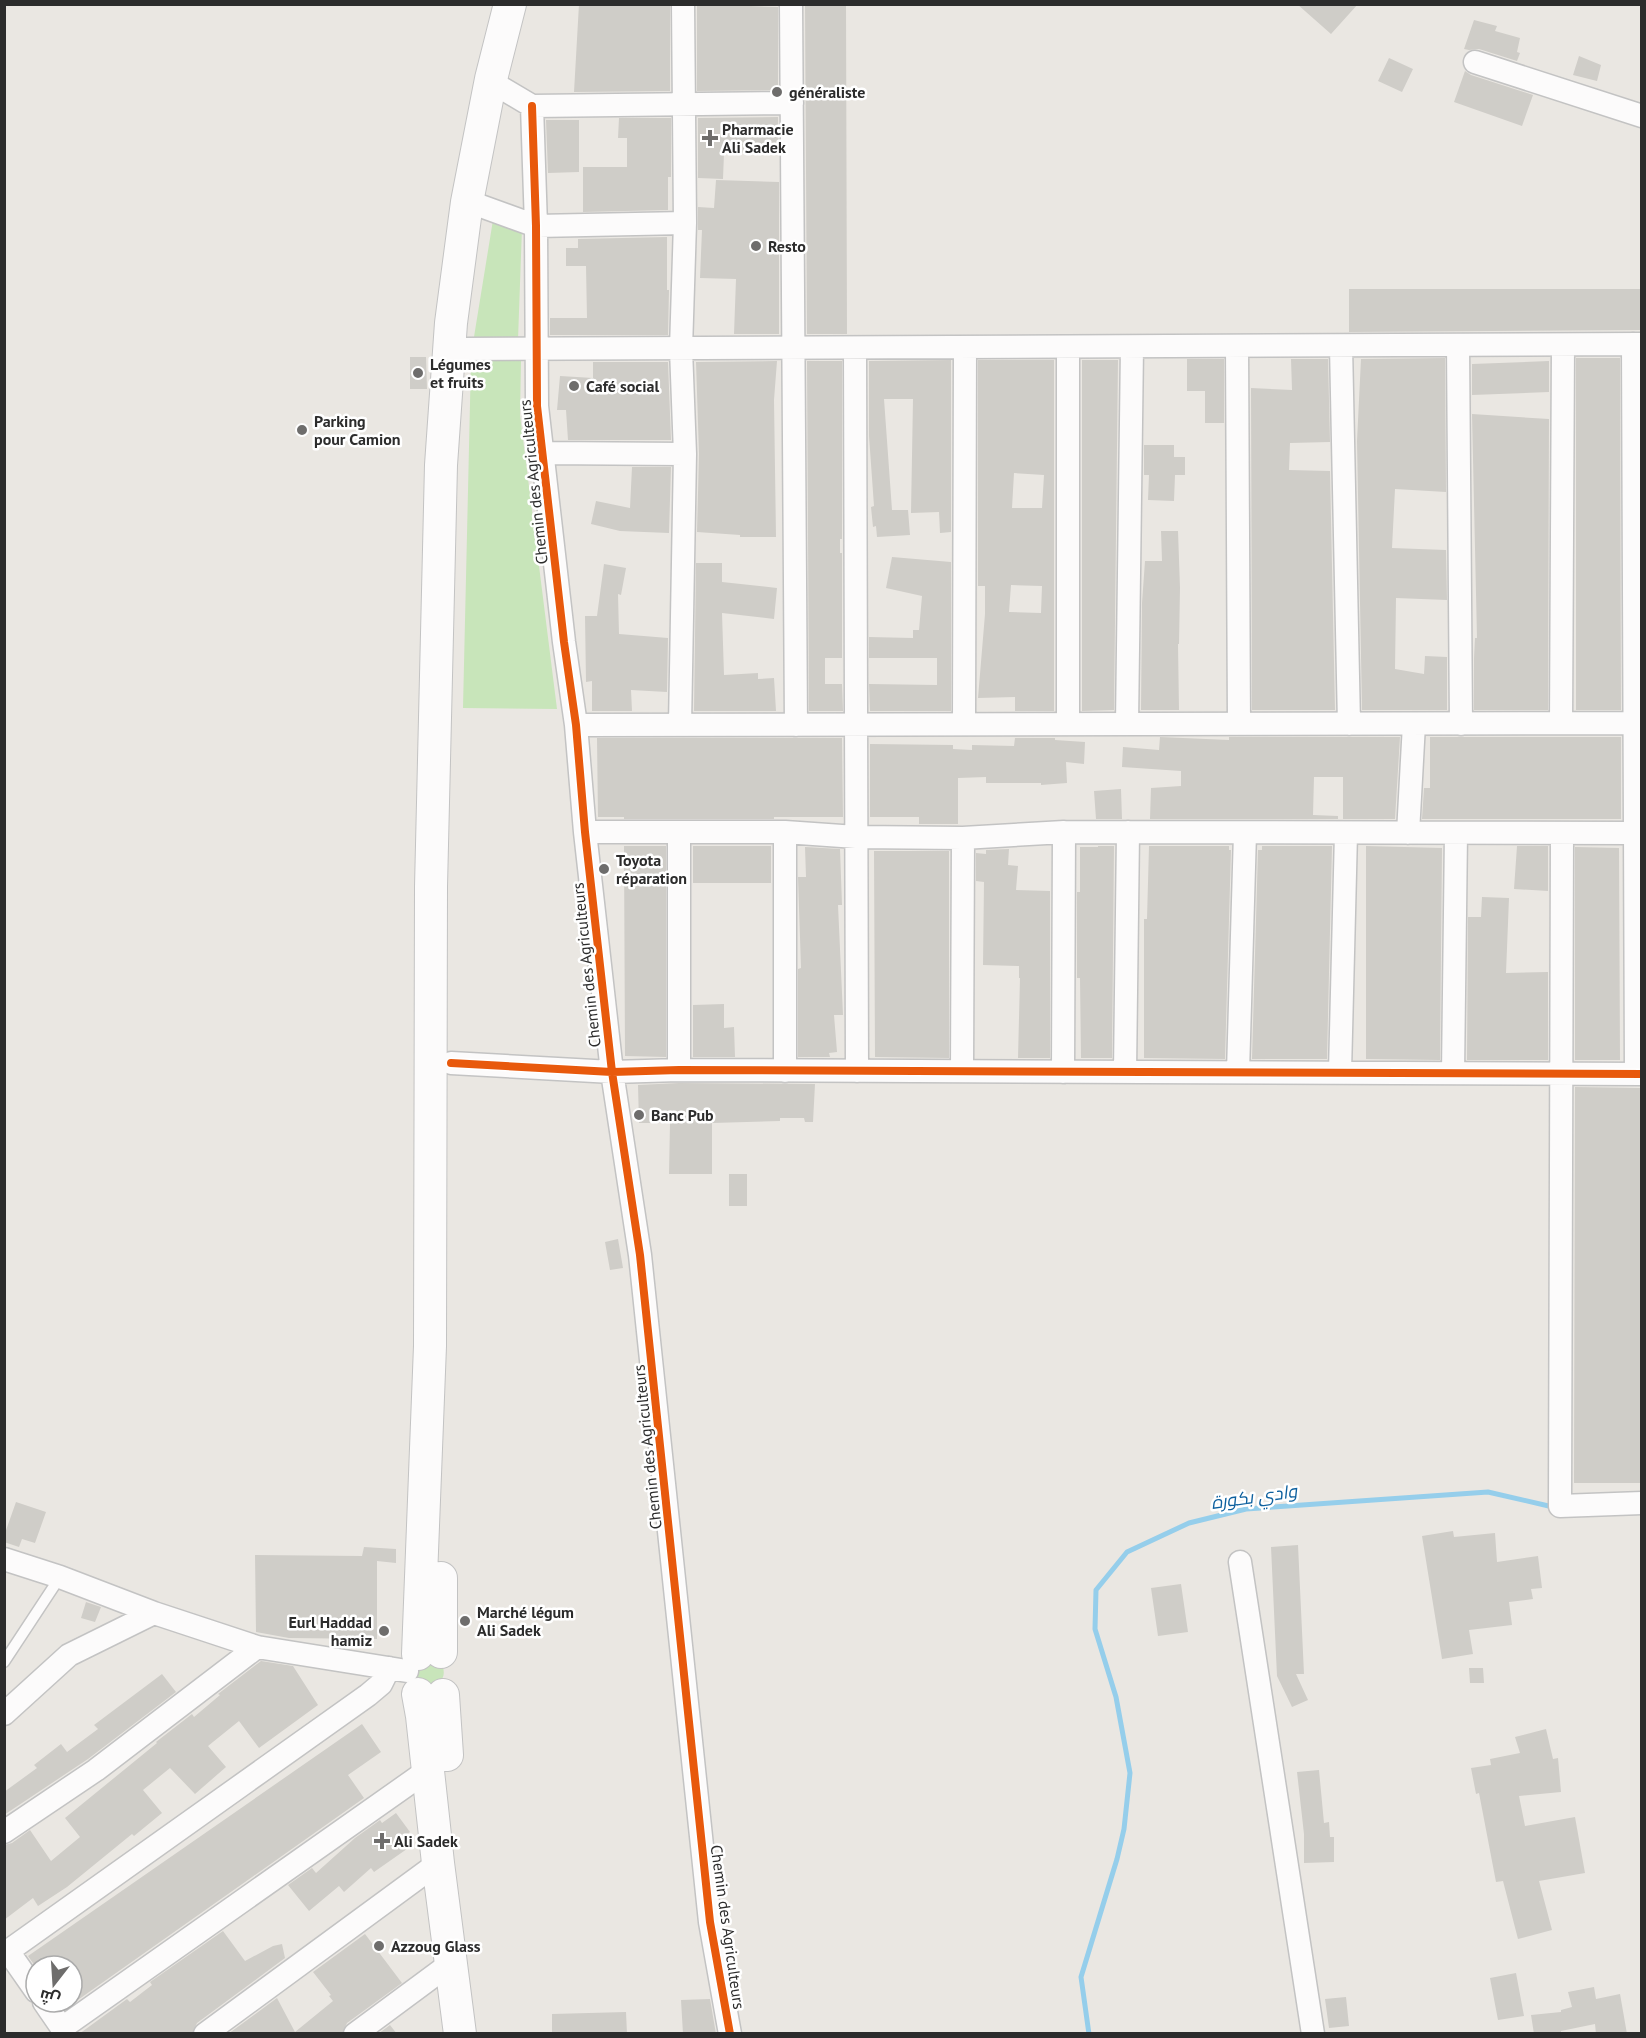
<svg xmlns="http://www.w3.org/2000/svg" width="1646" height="2038" viewBox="0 0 1646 2038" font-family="'PT Sans',Cairo,sans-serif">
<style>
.green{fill:#c8e5ba}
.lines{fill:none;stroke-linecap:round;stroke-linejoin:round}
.stream{stroke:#95ceeb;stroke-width:5}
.building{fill:#cfcdc8;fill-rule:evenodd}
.service-casing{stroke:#c3c3c3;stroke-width:13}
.minor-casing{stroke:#c3c3c3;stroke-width:25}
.secondary-casing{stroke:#c3c3c3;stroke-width:34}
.service{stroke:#fcfbfb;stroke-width:10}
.minor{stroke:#fcfbfb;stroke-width:22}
.secondary{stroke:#fcfbfb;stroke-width:32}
.cycleway-casing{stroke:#fff;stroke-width:11}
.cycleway{stroke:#e8590c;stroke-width:8}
.poi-dot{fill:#6e6d6c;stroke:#fff;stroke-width:2}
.labels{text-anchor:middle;stroke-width:5;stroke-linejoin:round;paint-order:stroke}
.poi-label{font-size:16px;font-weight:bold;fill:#2c2c2c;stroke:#fff;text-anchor:start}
.street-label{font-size:16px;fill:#2c2c2c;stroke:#fff}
.water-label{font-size:18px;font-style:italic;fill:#0d609e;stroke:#fff}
</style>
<rect width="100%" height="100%" fill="#eae7e2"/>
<!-- green -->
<path class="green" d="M493 220 522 228 518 340 473 343Z
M471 360 521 361 520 415 557 709 463 708Z
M422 1657 443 1667C446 1679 440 1683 430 1688L413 1679Z"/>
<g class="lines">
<!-- stream -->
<path class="stream" d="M1089 2034 1081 1977 1117 1859 1124 1829 1130 1773 1116 1697 1095 1629 1096 1590 1127 1552 1189 1523 1246 1509 1488 1492 1553 1507"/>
</g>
<!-- building -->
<path class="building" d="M579 4H670V91L574 92Z
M697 4 778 7V90L697 91Z
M805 4H846L847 334H807Z
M1297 4H1358L1331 34Z
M1474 20 1497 26 1495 31 1520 38 1517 52 1520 53 1517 61 1479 49 1469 50 1464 49Z
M1579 56 1601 65 1597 81 1573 75Z
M1389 58 1413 69 1402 92 1378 81Z
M1465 71 1471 75 1533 95 1522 126 1454 102Z
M778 117 779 153H724L723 179 698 178V118Z
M619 118H671V177H668V210L583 212V167H627V138H618Z
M546 120H579V172L548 173Z
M716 180 779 182V334H734L736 279 700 278 702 230H698V207L714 208Z
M667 237V290H669L668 335H550V318H587L586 266H566V248H578V239Z
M1349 289H1641V330L1349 332Z
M410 357H426L427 389H410Z
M1445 358 1446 492 1395 489 1392 548 1446 550 1447 600 1396 598 1395 669 1424 674 1425 656 1447 657V710H1362L1357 441 1361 359Z
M1576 358H1620L1621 710H1576Z
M1187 359H1224V423H1205V391H1187Z
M1291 359H1328L1330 442 1290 443 1289 470 1330 471 1335 710H1252L1251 388 1292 390Z
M951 360V532L940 533 939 512 911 513 913 399H884L892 510H908L910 535 877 537 876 526 873 527 871 507 874 506 869 436V361Z
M978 360H1054V711H1015V697L978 698 985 614V586H978ZM1014 473 1044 475 1042 508H1012ZM1011 585 1042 586 1041 613 1009 612Z
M1082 360H1118L1114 710 1082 711Z
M777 361 774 400 776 537H740V535L697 532 699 454 696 362Z
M807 361H842V539H840V553H842V658H825V684H842L843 711H809Z
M1549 361V392L1472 395V364Z
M593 362H668L671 440H568L566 410H557L560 376 593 378Z
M1472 414 1549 419 1548 710H1474V658L1475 638H1477Z
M1144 445H1174V457H1185V475H1175L1174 501 1148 500 1149 475H1144Z
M632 467H671L669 533 620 531 591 524 596 501 630 508Z
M1161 531H1178L1180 588 1179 644H1178L1179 710H1141L1142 603 1145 561H1162Z
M892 557 951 562V711H870L869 684 937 685V658H869V637L913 638V630H919L922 596 886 588Z
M696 563H722V582L777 588 774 619 722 613 724 675 758 673V679L774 678 776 711H694Z
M604 564 626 568 621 595 618 594 619 634 668 638 667 692 631 690 632 711H592V681L586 682 585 616H597Z
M1160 737 1229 740V737H1400L1395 819H1343V777H1314L1313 815 1338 816V819H1150L1151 788 1181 786V771L1122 767 1123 747 1159 750Z
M1430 737H1621V819H1422L1424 788H1430Z
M597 738H842L843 817H774V819H624V817H598Z
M1015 738H1055V740L1085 742 1084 764 1066 762 1067 783 1041 785V783H986V777L958 778V824H919V817H870V744L953 745V749L972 750V745L1014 746Z
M1121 789 1122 819H1096L1094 791Z
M624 846H666V1057L625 1056Z
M693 846H771V883H693Z
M1098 846H1114L1112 1058H1081L1080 978H1077V892H1080V847H1098Z
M1149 846H1229V850H1231L1225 1059 1144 1058V919H1147Z
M1262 846H1332L1327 1059H1252L1258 850H1262Z
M1366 846 1442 848 1440 1060 1366 1059Z
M1517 846H1548V891L1514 889Z
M805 847 840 849 842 905H838L843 1015H834L837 1052 829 1053 830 1057H798V969L801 968 798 877H806Z
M1575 847 1619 848 1620 1060H1575Z
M1009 849 1008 865 1018 866 1016 890 1050 891V1058H1018L1020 978H1019V966L983 965 984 882 976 881V853L986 854V850Z
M874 851H949V1058L875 1057Z
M1482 897 1509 898 1506 973 1548 972V1060H1467L1468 917H1481Z
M724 1004V1028L734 1027 735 1057H693V1005Z
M679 1083 815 1084 813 1122H805L804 1118H780V1121L712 1123V1174H669L670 1123H639L638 1085Z
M1575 1087 1641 1088V1483H1574Z
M729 1174H747V1206H729Z
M618 1239 623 1268 610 1270 605 1242Z
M16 1502 46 1512 35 1543 22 1539 19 1547 4 1542V1536Z
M1453 1531 1454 1537 1495 1533 1497 1562 1538 1556 1542 1588 1531 1589 1533 1599 1509 1602 1512 1625 1469 1630 1473 1654 1442 1659 1422 1536Z
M1298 1545 1304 1674H1296L1308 1700 1292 1707 1277 1676 1271 1547Z
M364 1547 396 1549V1563L377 1561V1639L289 1638 256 1632 255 1555 362 1556Z
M1181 1584 1188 1632 1158 1636 1151 1588Z
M86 1602 101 1607 95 1622 81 1618Z
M261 1661 293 1666 318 1705 259 1748 239 1721 208 1746 226 1767 195 1794 170 1768 143 1790 162 1813 134 1836 132 1834 67 1887 38 1906 33 1898 4 1920V1845L12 1843 30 1830 51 1861 80 1837 65 1818 157 1743 156 1742 192 1714 194 1717 220 1695 218 1694Z
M1469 1668H1483L1484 1683H1470Z
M162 1674 176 1692 88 1759 4 1815V1792L37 1768 34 1765 61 1744 67 1752 98 1729 94 1725Z
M362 1724 381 1752 348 1775 364 1798 65 2009 60 2002H72V1966H35L28 1956Z
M1546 1729 1553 1759 1558 1758 1561 1792 1519 1796 1525 1826 1575 1817 1585 1873 1539 1881 1552 1930 1518 1939 1503 1881 1496 1882 1479 1793 1476 1794 1471 1768 1491 1765 1490 1759 1520 1753 1515 1737Z
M1319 1770 1324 1823 1329 1822 1330 1837H1334V1862L1304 1863V1834L1297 1772Z
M396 1813 410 1832 407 1834 414 1844 374 1872 371 1868 344 1892 339 1886 309 1911 288 1885 312 1868 316 1873 355 1838 380 1820 382 1823Z
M223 1931 245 1961 273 1946 282 1944 285 1958 197 2023 192 2034H79L127 1999 130 2002 152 1985 150 1982Z
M365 1934 402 1983 347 2023 342 2034H228L277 1998 295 2032 333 2001 329 1996 331 1995 313 1972Z
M1516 1973 1524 2016 1498 2020 1490 1978Z
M1594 1987 1596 1999 1620 1994 1627 2034H1596L1595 2024 1561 2031V2034H1534L1531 2015 1561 2012V2010L1572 2007 1568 1992Z
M1346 1997 1349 2026 1329 2028 1325 1999Z
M710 1999 716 2034H683L681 2000Z
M626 2012 627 2034H552V2014Z
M390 2025 397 2034H378Z"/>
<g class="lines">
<defs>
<path id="service" d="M4 1662 60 1577"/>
<path id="minor" d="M791 4 796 725
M1475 62 1642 116
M500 87 532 106 792 103
M532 106 536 226 537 406 564 642 576 725 585 832 612 1072 640 1255 710 1922 730 2034
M478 205 536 226 685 223
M1633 344 1636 1074
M1458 345 1461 724
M1237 346 1239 724
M1341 346 1349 724
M1068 347V724
M855 348 857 1071
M462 349 1642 344
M542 453 685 454
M1561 723 1563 345
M964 724 965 347
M1127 724 1132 347
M576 725 1642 723
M680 725 685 454 681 349 685 223 683 4
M585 832H785L856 837 963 838 1064 832 1635 833
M785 832V1071
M1408 833 1414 724
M1562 833 1560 1506 1642 1503
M451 1063 612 1072 679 1070 1642 1074
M679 1070V832
M962 1071 963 838
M1063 1072 1064 832
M1125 1072 1128 832
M1238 1072 1245 833
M1340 1072 1346 833
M1453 1073 1456 833
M4 1559 60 1577 154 1613 257 1647 407 1671
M1240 1562 1313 2034
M4 1714 69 1655 154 1613
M4 1832 96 1770 257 1647
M8 1951 36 1991
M4 1954 368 1695 381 1684 389 1668
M44 2002 66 2034
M62 2028 428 1770
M205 2034 438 1863
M355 2034 451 1963"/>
<path id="secondary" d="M441 1652V1578
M418 1654 430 1346 431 887 441 465 451 323 467 202 491 79 510 4
M418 1694 422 1716 438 1863 460 2034
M443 1695 447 1755"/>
</defs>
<!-- service casing -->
<use href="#service" class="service-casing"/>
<!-- minor casing -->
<use href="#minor" class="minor-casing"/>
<!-- secondary casing -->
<use href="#secondary" class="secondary-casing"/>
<!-- service -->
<use href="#service" class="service"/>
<!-- minor -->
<use href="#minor" class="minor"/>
<!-- secondary -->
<use href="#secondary" class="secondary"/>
<defs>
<path id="cycleway" d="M532 106 536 226 537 406 564 642 576 725 585 832 612 1072 640 1255 710 1922 730 2034
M451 1063 612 1072 679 1070 1642 1074"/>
</defs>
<!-- cycleway casing -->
<use href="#cycleway" class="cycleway-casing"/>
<!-- cycleway -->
<use href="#cycleway" class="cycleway"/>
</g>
<!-- markers -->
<g class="poi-dot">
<circle cx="777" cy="92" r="6"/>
<path d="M707 129h6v6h6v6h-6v6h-6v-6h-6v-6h6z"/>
<circle cx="756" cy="246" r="6"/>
<circle cx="418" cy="373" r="6"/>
<circle cx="574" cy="386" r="6"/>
<circle cx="302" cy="430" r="6"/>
<circle cx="604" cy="869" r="6"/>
<circle cx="639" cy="1115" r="6"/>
<circle cx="465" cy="1621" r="6"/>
<circle cx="384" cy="1631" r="6"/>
<path d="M379 1832h6v6h6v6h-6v6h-6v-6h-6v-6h6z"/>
<circle cx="379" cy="1946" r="6"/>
</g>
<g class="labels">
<!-- poi labels -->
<g class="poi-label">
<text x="789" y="98">généraliste</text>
<text x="722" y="135">Pharmacie<tspan x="722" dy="18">Ali Sadek</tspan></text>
<text x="768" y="252">Resto</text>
<text x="430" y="370">Légumes<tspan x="430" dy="18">et fruits</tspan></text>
<text x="586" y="392">Café social</text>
<text x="314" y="427">Parking<tspan x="314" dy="18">pour Camion</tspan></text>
<text x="616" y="866">Toyota<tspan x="616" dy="18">réparation</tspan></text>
<text x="651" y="1121">Banc Pub</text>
<text x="477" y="1618">Marché légum<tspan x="477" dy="18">Ali Sadek</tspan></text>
<text x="372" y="1628" text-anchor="end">Eurl Haddad<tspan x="372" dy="18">hamiz</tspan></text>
<text x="394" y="1847">Ali Sadek</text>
<text x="391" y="1952">Azzoug Glass</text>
</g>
<!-- street labels -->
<g class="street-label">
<text transform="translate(533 482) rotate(-96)" y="6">Chemin des Agriculteurs</text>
<text transform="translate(586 965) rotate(-96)" y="6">Chemin des Agriculteurs</text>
<text transform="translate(647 1447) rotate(-96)" y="6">Chemin des Agriculteurs</text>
<text transform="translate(728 1927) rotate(82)" y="6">Chemin des Agriculteurs</text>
</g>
<!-- water labels -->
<g class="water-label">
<text transform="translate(1254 1497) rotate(-8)" y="6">وادي بكورة</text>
</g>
</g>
<!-- border -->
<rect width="1646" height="2038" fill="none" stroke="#2c2c2c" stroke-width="12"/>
<!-- north arrow -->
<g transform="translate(54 1984) rotate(197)"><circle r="28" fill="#ffffff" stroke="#ababab" stroke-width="1.5"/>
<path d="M0-4.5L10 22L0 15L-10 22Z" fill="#6e6d6c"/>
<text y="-9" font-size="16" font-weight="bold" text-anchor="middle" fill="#2c2c2c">ش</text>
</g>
</svg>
